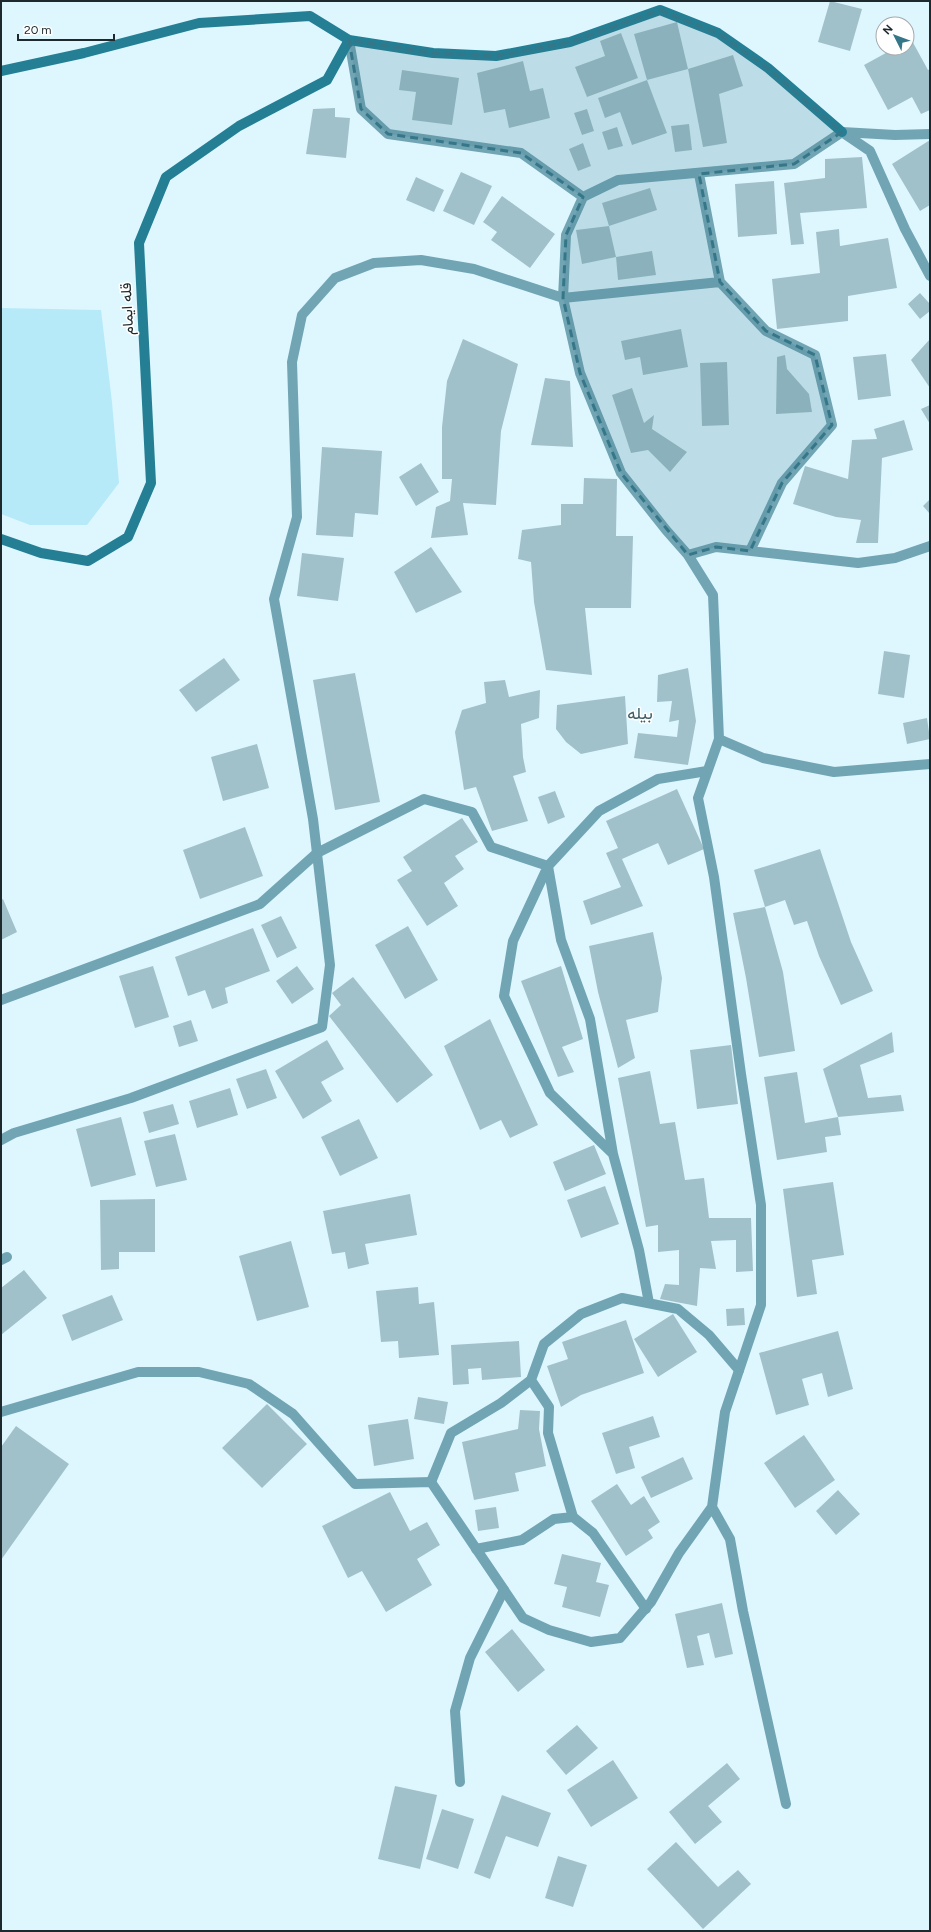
<svg xmlns="http://www.w3.org/2000/svg" width="931" height="1932" viewBox="0 0 931 1932" font-family="Figtree,Vazirmatn,sans-serif">
<style>
.green{fill:#b6eaf9}
.building{fill:#a1c1ca}
.lines{fill:none;stroke-linecap:round;stroke-linejoin:round}
.lane{stroke:#72a5b4;stroke-width:10}
.street{stroke:#72a5b4;stroke-width:10}
.secondary{stroke:#247f94;stroke-width:10}
.marked{fill:#357788;fill-opacity:0.2;stroke:#357788;stroke-width:3;stroke-dasharray:8 5;stroke-linejoin:round}
.labels{text-anchor:middle;stroke-width:3;stroke-linejoin:round;paint-order:stroke}
.street-label{font-size:15px;fill:#1d292c;stroke:#fff}
.quarter-label{font-size:17px;fill:#3f5c64;stroke:#fff}
</style>
<rect width="100%" height="100%" fill="#def7ff"/>
<!-- green -->
<path class="green" d="M1 308 101 310 112 402 119 483 87 525H30L1 514Z"/>
<!-- building -->
<path class="building" d="M830 1 862 9 850 51 818 42Z
M677 22 688 69 733 55 743 86 719 94 727 143 703 147 688 69 647 80 634 34Z
M621 33 638 78 587 97 575 67 605 56 600 41Z
M911 39 928 70 930 69V110L921 114 912 97 888 110 864 65 895 48H907V42Z
M523 61 530 91 543 88 550 118 509 128 505 109 484 113 477 73Z
M402 70 459 78 452 125 412 120 416 92 399 90Z
M647 80 667 133 632 145 620 112 605 118 598 98Z
M335 108V117L350 118 346 158 306 154 313 109Z
M587 109 594 131 582 135 574 113Z
M689 124 692 150 675 152 671 126Z
M617 127 623 146 608 150 602 132Z
M930 140V205L920 211 892 164Z
M583 143 591 166 578 171 569 149Z
M862 157 867 208 800 213 804 244 791 245 784 183 825 178V159Z
M461 172 492 186 474 225 443 211Z
M416 177 444 190 434 212 406 200Z
M774 181 777 234 738 237 735 184Z
M650 188 657 210 609 226 616 257 582 264 576 230 609 226 602 203Z
M502 196 555 234 530 268 491 240 497 232 483 222Z
M839 229 840 246 888 238 897 288 848 296V321L777 329 772 279 820 273 816 232Z
M652 251 656 275 618 280 616 257Z
M920 293 930 304V311L920 319 908 304Z
M681 329 688 367 643 375 640 357 625 360 621 341Z
M463 339 518 364 501 431 496 505 463 503 468 535 431 538 436 507 450 501 452 479H442V427L447 381Z
M930 339V388L911 360Z
M886 354 891 396 858 400 853 357Z
M785 355 787 369 809 394 812 412 776 414 777 357Z
M727 362 729 425 702 426 700 363Z
M545 378 570 381 573 447 531 445Z
M632 388 644 423 654 415 652 429 687 452 670 472 648 450 631 453 612 395Z
M930 405V424L921 409Z
M904 420 913 450 882 458 878 543H856L861 520 836 517 793 504 805 466 848 479 852 440 877 439 874 429Z
M322 447 382 451 378 515 355 513 353 537 316 535Z
M421 463 439 492 416 506 399 477Z
M584 478 617 479 616 536H633L631 608H585L592 675 546 670 534 602 531 562 518 559 522 530 561 525V504H583Z
M930 499V514L923 506Z
M431 547 462 592 416 613 394 572Z
M302 553 344 558 338 601 297 596Z
M884 651 910 655 904 698 878 694Z
M224 658 240 680 196 712 179 690Z
M688 668 696 721 688 765 634 758 638 733 677 737 679 720 669 722 672 701 657 702 658 675Z
M355 673 380 802 335 810 313 680Z
M505 680 509 697 540 690 539 718 521 724 523 757 526 772 513 776 528 821 492 831 476 787 464 790 455 732 462 710 486 703 484 682Z
M625 696 628 744 581 754 566 742 556 729 557 705Z
M927 718 930 739 907 744 903 723Z
M257 744 269 788 223 801 211 757Z
M677 789 704 849 668 865 658 843 622 859 643 906 591 925 583 901 621 887 606 853 618 848 606 821Z
M555 791 565 817 548 824 538 797Z
M462 818 478 842 455 856 464 869 444 883 458 906 427 926 397 880 412 871 403 857Z
M245 827 263 876 200 899 183 850Z
M820 849 851 942 873 991 841 1005 819 956 807 921 794 925 785 900 765 907 783 972 795 1051 759 1057 746 978 733 913 765 907 754 870Z
M3 899 17 932 1 940V900Z
M281 916 297 948 277 958 261 925Z
M408 926 438 980 405 999 375 945Z
M253 928 270 971 225 988 228 1003 212 1009 205 990 188 996 175 957Z
M653 932 662 978 658 1012 626 1020 635 1058 618 1068 598 992 589 946Z
M153 966 169 1017 135 1028 119 976Z
M297 966 314 989 292 1004 276 981Z
M561 966 583 1039 562 1047 574 1072 558 1077 521 981Z
M353 977 433 1075 397 1103 329 1016 341 1005 332 993Z
M490 1019 538 1125 510 1138 501 1120 480 1130 444 1046Z
M191 1020 198 1041 179 1047 173 1026Z
M892 1032 894 1052 860 1065 868 1098 901 1095 904 1111 838 1117 823 1069Z
M327 1040 344 1069 321 1082 332 1101 303 1119 275 1071Z
M731 1045 738 1104 697 1109 690 1050Z
M266 1069 277 1098 247 1109 236 1079Z
M650 1071 660 1124 675 1122 685 1180 704 1178 709 1218H751L753 1271 736 1272V1240L711 1241 716 1269 700 1268 697 1306 660 1299 665 1284 679 1285V1250L658 1252V1225L646 1227 618 1078Z
M797 1072 805 1123 838 1117 841 1135 825 1137 827 1152 777 1160 764 1077Z
M230 1088 238 1115 197 1128 189 1101Z
M173 1104 179 1124 149 1133 143 1112Z
M121 1117 136 1175 91 1187 76 1129Z
M359 1119 378 1158 340 1176 321 1137Z
M175 1134 187 1180 156 1187 144 1141Z
M594 1145 606 1174 565 1191 553 1162Z
M833 1182 844 1255 812 1260 817 1294 797 1297 783 1189Z
M605 1186 619 1224 581 1238 567 1200Z
M410 1194 417 1235 365 1244 369 1264 348 1269 345 1252 332 1254 323 1211Z
M155 1199V1252H119V1269L101 1270 100 1200Z
M291 1241 309 1307 257 1321 239 1256Z
M24 1270 47 1298 1 1335V1288Z
M418 1287 419 1304 434 1302 439 1355 399 1358 398 1341 381 1342 376 1291Z
M112 1295 123 1320 72 1341 62 1315Z
M744 1308 745 1325 727 1326 726 1309Z
M673 1314 697 1352 658 1377 634 1339Z
M626 1320 644 1373 581 1395 561 1407 547 1366 568 1359 562 1342Z
M838 1331 853 1389 828 1397 822 1373 802 1379 809 1405 776 1415 759 1353Z
M519 1341 521 1377 482 1380 481 1368 468 1369 469 1384 453 1385 451 1345Z
M418 1397 448 1402 444 1424 414 1419Z
M267 1404 307 1444 262 1488 222 1448Z
M520 1410 540 1411 539 1429 546 1466 515 1473 519 1491 474 1500 462 1442 518 1429Z
M653 1416 660 1437 629 1447 635 1468 616 1474 602 1433Z
M408 1419 414 1459 374 1466 368 1425Z
M16 1426 69 1464 1 1560V1447Z
M804 1435 835 1480 795 1508 764 1463Z
M683 1457 693 1479 651 1498 641 1477Z
M617 1484 631 1505 644 1496 660 1522 648 1530 653 1538 626 1556 591 1501Z
M838 1490 860 1514 836 1535 816 1511Z
M390 1492 410 1531 427 1522 440 1545 417 1559 432 1585 386 1612 362 1571 348 1578 322 1526Z
M496 1507 499 1528 478 1531 475 1510Z
M562 1554 601 1563 596 1582 609 1585 600 1617 562 1607 567 1587 554 1584Z
M722 1603 733 1654 715 1658 709 1633 697 1636 704 1665 687 1668 675 1614Z
M512 1629 545 1670 518 1692 485 1652Z
M577 1725 598 1748 566 1775 546 1751Z
M613 1760 638 1798 591 1827 567 1790Z
M727 1763 740 1779 708 1806 722 1822 695 1844 669 1812Z
M395 1786 437 1795 420 1869 378 1859Z
M502 1795 551 1813 538 1847 506 1836 490 1879 474 1873Z
M442 1809 474 1819 458 1869 426 1859Z
M676 1842 718 1887 738 1870 751 1884 703 1929 647 1869Z
M558 1856 587 1865 573 1907 545 1898Z"/>
<g class="lines">
<!-- lane -->
<path class="lane" d="M842 132 870 151 905 229 930 276
M1 1000 260 904 317 853 424 799 472 812 491 847 548 866 561 940 590 1019 613 1154
M1 1260 7 1257
M649 1303 639 1250 613 1154 550 1093 504 996 513 941 548 866 599 811 658 779 707 771
M531 1380 549 1407 548 1433 573 1517
M431 1482 451 1433 501 1403 531 1380 544 1344 581 1314 622 1298 678 1309 709 1335 739 1370
M476 1549 522 1540 554 1519 573 1517 593 1533 646 1609
M460 1782 455 1711 470 1658 504 1590"/>
<!-- street -->
<path class="street" d="M349 40 361 109 388 134 521 153 583 197
M699 174 720 282
M688 555 716 547 858 563 895 558 930 546
M719 739 763 758 834 772 930 764
M1 1140 14 1133 131 1098 322 1027 330 965 313 819 274 599 297 517 292 362 302 315 335 278 374 263 421 260 474 269 563 298 720 282 766 331 815 355 832 425 782 483 750 551
M1 1412 138 1372H199L249 1384 293 1414 355 1484 431 1482 523 1618 549 1630 591 1642 620 1638 651 1602 679 1553 712 1507 725 1412 761 1305V1205L741 1074 714 877 698 798 719 739 713 595 688 555 666 530 621 473 580 373 563 298 566 235 583 197 618 180 794 164 842 132 895 135 930 134
M712 1507 730 1539 743 1611 786 1804"/>
<!-- secondary -->
<path class="secondary" d="M1 71 84 53 199 23 310 16 349 40 433 53 496 56 570 42 660 10 718 33 768 68 842 132
M1 539 41 553 88 561 128 537 151 483 139 243 166 177 239 126 327 80 349 40"/>
</g>
<!-- marked area -->
<path class="marked" d="M660 10 718 33 768 68 842 132 794 164 699 174 720 282 766 331 815 355 832 425 782 483 750 551 716 547 688 555 621 473 580 373 563 298 566 235 583 197 521 153 388 134 361 109 349 40 433 53 496 56 570 42Z"/>
<g class="labels">
<!-- street labels -->
<g class="street-label">
<text transform="translate(127 309) rotate(-93)" y="5">قله ایمام</text>
</g>
<!-- quarter labels -->
<g class="quarter-label">
<text x="640" y="719">بیله</text>
</g>
</g>
<!-- border -->
<rect width="931" height="1932" fill="none" stroke="#1d292c" stroke-width="4"/>
<!-- north arrow -->
<g transform="translate(895 36) rotate(312)"><circle r="19" fill="#ffffff" stroke="#a5a9ab"/>
<path d="M0-3L7 15L0 10L-7 15Z" fill="#357788"/>
<text y="-6" font-size="11" font-weight="bold" text-anchor="middle" fill="#1d292c">N</text>
</g>
<!-- scale -->
<path d="M18 34v6h96v-6" fill="none" stroke="#1d292c" stroke-width="2"/>
<text x="24" y="34" font-size="12" fill="#1d292c" stroke="#ffffff" stroke-width="3" paint-order="stroke">20 m</text>
</svg>
